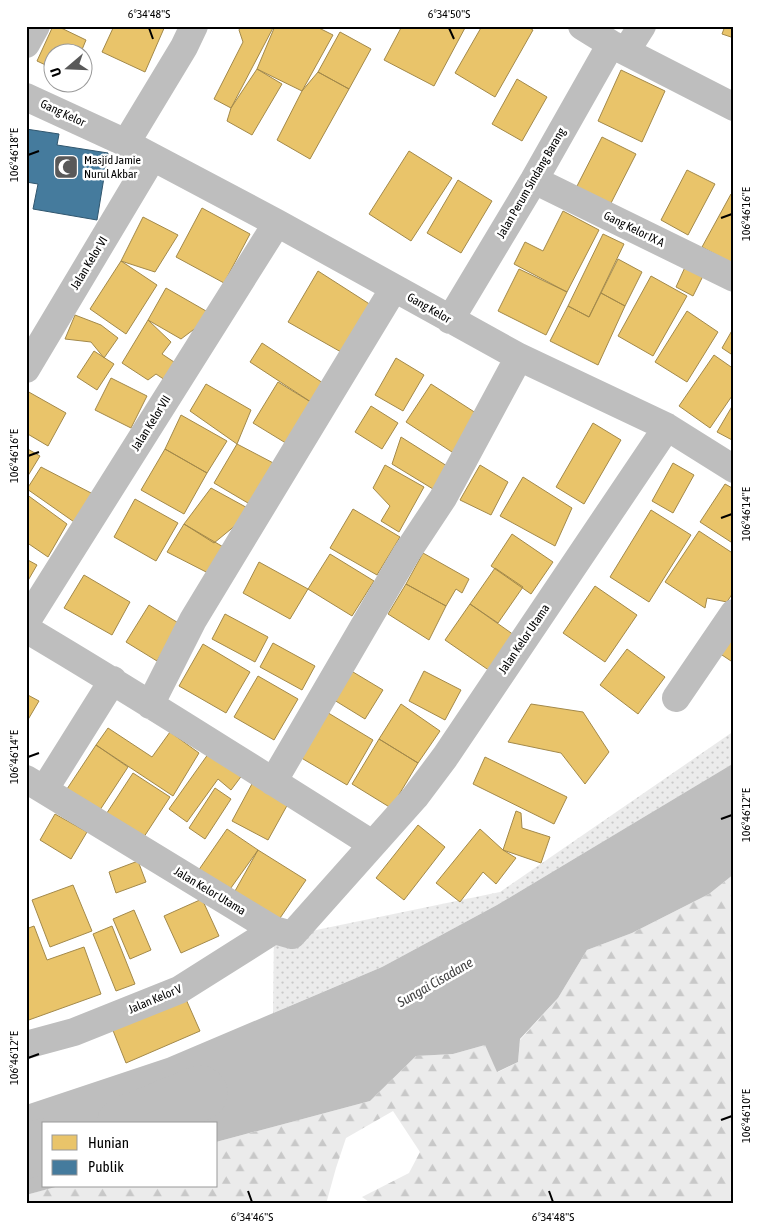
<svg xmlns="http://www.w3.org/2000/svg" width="760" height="1230" viewBox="0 0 760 1230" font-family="'Asap Condensed',sans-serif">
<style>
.grass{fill:url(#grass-dots)}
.forest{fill:url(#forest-firs)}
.water{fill:#bebebe}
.homes{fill:#e9c46a;stroke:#a3894a}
.public{fill:#457b9d;stroke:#30566e}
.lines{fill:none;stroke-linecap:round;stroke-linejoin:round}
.river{stroke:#bebebe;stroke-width:55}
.minor{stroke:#bebebe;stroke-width:28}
.ticks{fill:none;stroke:#000;stroke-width:2}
.labels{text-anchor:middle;stroke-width:5;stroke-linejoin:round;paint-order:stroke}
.street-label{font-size:12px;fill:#000;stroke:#fff}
.poi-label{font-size:12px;fill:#000;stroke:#fff;text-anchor:start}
.water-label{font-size:14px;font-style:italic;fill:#434343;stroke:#fff}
.neatline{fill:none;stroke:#000;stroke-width:2}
.ticks-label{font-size:12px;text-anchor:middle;fill:#000}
</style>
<defs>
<pattern id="grass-dots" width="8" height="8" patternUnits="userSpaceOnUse" patternTransform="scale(1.25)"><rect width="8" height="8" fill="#ebebeb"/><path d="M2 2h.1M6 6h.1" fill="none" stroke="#c8c8c8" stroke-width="1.8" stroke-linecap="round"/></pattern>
<pattern id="forest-firs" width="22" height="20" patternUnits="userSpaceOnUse" patternTransform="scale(1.25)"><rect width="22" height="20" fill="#ebebeb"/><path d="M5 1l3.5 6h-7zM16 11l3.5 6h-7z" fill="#c8c8c8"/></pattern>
</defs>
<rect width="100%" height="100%" fill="#fff"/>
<!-- grass -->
<path class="grass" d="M734 731V763L497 905 382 967 273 1013 274 930 292 935 500 892Z"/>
<!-- forest -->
<path class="forest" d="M734 874V1204H372L362 1197 409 1173 420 1152 393 1111 346 1138 336 1168 326 1204H26V1195L58 1186H216V1142L370 1101 416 1056 453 1054 485 1045 498 1072 518 1062 520 1040 558 998 587 950 632 933 709 894Z"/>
<!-- water -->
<path class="water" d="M734 763V874L709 894 632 933 587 950 558 998 520 1039 518 1062 497 1072 485 1045 453 1054 416 1056 370 1101 216 1142V1124H44V1186H59L26 1195V1105L167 1058 382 967 497 905Z"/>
<!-- homes -->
<path class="homes" d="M53 26H57L86 40 81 52H52V68L37 61Z
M114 26H165L145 72 102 52Z
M241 26H274L231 108 214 99 243 42 239 30Z
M275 26H315L333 35 302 91 257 69Z
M402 26H466L434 86 384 60Z
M482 26H526L533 30 495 97 455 73Z
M725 26H734V38L722 34Z
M340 32 371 49 349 89 318 72Z
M257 69 282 84 252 135 227 121 231 108Z
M621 70 665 91 642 142 598 121Z
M318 72 349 89 310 159 277 140 302 91Z
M517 79 547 97 522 141 492 124Z
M602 137 636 154 609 207 575 190Z
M409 151 452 178 411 241 369 214Z
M687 170 715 184 688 235 661 220Z
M458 180 492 201 461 253 427 233Z
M731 194 734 195V259L731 263 702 247Z
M202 208 250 234 224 283 176 257Z
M563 211 599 230 567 292 514 264 525 242 543 251Z
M143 217 178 235 155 272 121 261Z
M603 234 624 244 589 317 568 306Z
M618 259 642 272 625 306 601 293Z
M121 261 157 285 126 334 90 309Z
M686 265 704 274 693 296 676 287Z
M519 269 567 292 546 335 498 311Z
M318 271 371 305 341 352 288 322Z
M651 276 687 296 653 356 618 336Z
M166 288 213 315 181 339 148 320Z
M601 293 625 306 598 365 550 341 568 306 589 317Z
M687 311 718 332 687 382 655 362Z
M75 315 101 325 118 338 104 358 91 342 65 339Z
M148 320 171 342 162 354 174 362 168 382 156 374 148 380 122 363Z
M734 327V356L722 348Z
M262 343 326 385 314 404 250 362Z
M94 351 114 364 97 390 77 377Z
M714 355 734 369V393L710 428 679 406Z
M396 358 424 375 403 411 375 395Z
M111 378 147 396 131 428 95 410Z
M278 382 314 404 289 445 253 423Z
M206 384 251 410 237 444 190 411Z
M431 384 479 415 455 454 406 422Z
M27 391 66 413 48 446 26 433Z
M734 403V441L717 432Z
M371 406 398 423 382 449 355 432Z
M181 415 227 441 207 473 165 449Z
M593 423 621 440 584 504 556 487Z
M401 437 447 466 433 489 392 464Z
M237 444 279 466 253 506 214 483Z
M26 448 40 456 26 479Z
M165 449 207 473 184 514 141 490Z
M673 463 694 475 673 513 652 501Z
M385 465 424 487 399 532 381 521 390 506 373 488Z
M480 465 508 482 491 515 460 500Z
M41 467 93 494 77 524 27 489Z
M523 477 572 508 555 546 500 516Z
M725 484 734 489V544L700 522Z
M211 488 253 511 214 543 184 524Z
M26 494 67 524 48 557 26 542Z
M135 499 178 523 156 561 114 537Z
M353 509 400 537 377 575 330 548Z
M651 510 691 535 649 602 610 577Z
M184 524 225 548 212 575 167 552Z
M699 531 734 554V591L727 602 707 598 705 608 665 582Z
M512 534 553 562 531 594 491 566Z
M423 553 469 579 462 593 456 589 446 606 406 584Z
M330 554 374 581 352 616 308 589Z
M26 559 37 565 26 584Z
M259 562 308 589 290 619 243 593Z
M495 568 523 587 498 623 470 604Z
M84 575 130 602 112 635 64 608Z
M406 584 446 606 429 640 388 614Z
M595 586 637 615 605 662 563 633Z
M470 604 514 635 490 671 445 640Z
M149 605 180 624 157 661 126 642Z
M225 614 268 637 255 662 212 639Z
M734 633V663L719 653Z
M273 643 315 666 302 690 260 667Z
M203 644 250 672 226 713 179 686Z
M627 649 665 677 638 714 600 685Z
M343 666 383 690 365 719 326 695Z
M424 671 461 690 445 720 409 701Z
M258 676 298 699 274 740 234 717Z
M26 694 39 701 26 723Z
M401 704 440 731 418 763 379 739Z
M531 704 583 712 609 752 585 784 561 753 508 742Z
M320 708 373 740 347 785 293 753Z
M108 728 152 757 170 732 199 753 173 796 96 745Z
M379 739 418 763 391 808 352 784Z
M96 745 128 767 98 813 65 792Z
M211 750 243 774 231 790 218 779 187 822 169 809Z
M485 757 567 797 554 824 473 784Z
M133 773 170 797 138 846 101 822Z
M253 782 289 802 268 840 232 821Z
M215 788 231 799 205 839 189 828Z
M516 811 521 813 522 828 550 837 541 863 503 850Z
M55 814 87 832 71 859 40 840Z
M418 825 445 847 404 900 376 878Z
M227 829 258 850 228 892 198 871Z
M480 829 503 850 516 858 496 884 483 872 460 902 436 883Z
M258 850 306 880 278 921 235 891Z
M138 861 146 882 116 893 109 872Z
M73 885 92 931 50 947 32 900Z
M202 899 219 936 181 953 164 916Z
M134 910 151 950 130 959 113 919Z
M34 926 47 960 84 947 101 994 26 1021V929Z
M112 926 135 984 116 991 93 934Z
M185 997 200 1031 126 1063 112 1028Z"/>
<!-- public -->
<path class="public" d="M26 129 59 134 57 145 108 153 97 220 33 209 38 184 26 182Z"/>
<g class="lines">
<!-- river -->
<path class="river" d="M124 1124 200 1093
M26 1151 44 1146"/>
<!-- minor -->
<path class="minor" d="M194 26 184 47 126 143 277 223 519 357 667 427 734 469
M582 26 611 44 734 107
M26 44 36 26
M626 51 642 26
M26 97 126 143
M534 180 734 278
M450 320 534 180 611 44
M26 369 152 158
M26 622 277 223
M26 629C143 698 258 772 372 844
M676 698 734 613
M150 705 193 620 394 288
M26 779 274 930 292 935 415 797 445 757 667 427
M273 782 406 554 443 498 519 357
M44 790 113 680
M26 1045 74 1032 179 990 274 930"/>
</g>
<!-- ticks -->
<path class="ticks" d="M149 28 153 39M449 28 454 39M28 155 39 151M721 218 732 214M28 456 39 452M721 518 732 514M28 757 39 753M721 819 732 815M28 1058 39 1054M721 1120 732 1116M248 1191 252 1202M549 1191 553 1202"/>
<!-- icons -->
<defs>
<symbol id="mosque-square" viewBox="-11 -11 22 22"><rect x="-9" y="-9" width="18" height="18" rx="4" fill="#595959" stroke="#fff"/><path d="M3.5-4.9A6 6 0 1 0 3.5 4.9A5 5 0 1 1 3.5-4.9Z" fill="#fff"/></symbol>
</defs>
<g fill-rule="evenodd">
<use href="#mosque-square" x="52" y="153" width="28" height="28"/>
</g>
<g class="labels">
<!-- street labels -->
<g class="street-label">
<text transform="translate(63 113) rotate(25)" y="4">Gang Kelor</text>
<text transform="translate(531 183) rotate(-60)" y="4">Jalan Perum Sindang Barang</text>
<text transform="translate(634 229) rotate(26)" y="4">Gang Kelor IX A</text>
<text transform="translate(89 263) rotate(-59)" y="4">Jalan Kelor VI</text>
<text transform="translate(429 308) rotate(30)" y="4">Gang Kelor</text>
<text transform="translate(151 423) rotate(-58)" y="4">Jalan Kelor VII</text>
<text transform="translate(524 639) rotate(-56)" y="4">Jalan Kelor Utama</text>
<text transform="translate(210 891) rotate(31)" y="4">Jalan Kelor Utama</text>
<text transform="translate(155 999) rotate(-23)" y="4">Jalan Kelor V</text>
</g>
<!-- poi labels -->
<g class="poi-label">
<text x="84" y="164">Masjid Jamie<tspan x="84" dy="14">Nurul Akbar</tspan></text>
</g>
<!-- water labels -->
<g class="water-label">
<text transform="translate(435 982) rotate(-30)" y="5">Sungai Cisadane</text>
</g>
</g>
<!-- border -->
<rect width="760" height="1230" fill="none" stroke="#ffffff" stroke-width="55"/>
<!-- legend -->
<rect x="42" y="1122" width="175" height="65" fill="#ffffff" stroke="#999999"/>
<rect x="52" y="1135" width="25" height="15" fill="#e9c46a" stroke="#999999"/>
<text x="88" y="1148" font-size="15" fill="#000000">Hunian</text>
<rect x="52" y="1160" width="25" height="15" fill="#457b9d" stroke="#999999"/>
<text x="88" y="1172" font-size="15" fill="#000000">Publik</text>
<!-- north arrow -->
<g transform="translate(68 68) rotate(251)"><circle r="24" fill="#ffffff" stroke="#999999"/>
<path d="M0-4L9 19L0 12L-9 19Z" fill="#595959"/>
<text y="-8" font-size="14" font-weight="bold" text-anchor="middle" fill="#000000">U</text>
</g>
<rect x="28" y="28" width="704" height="1174" class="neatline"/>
<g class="ticks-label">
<text x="149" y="18">6°34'48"S</text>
<text x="449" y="18">6°34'50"S</text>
<text transform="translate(14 155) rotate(-90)" y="4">106°46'18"E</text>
<text transform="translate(746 214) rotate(-90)" y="4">106°46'16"E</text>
<text transform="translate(14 456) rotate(-90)" y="4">106°46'16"E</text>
<text transform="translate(746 514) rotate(-90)" y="4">106°46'14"E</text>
<text transform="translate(14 757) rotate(-90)" y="4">106°46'14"E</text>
<text transform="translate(746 815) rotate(-90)" y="4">106°46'12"E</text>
<text transform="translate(14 1058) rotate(-90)" y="4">106°46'12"E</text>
<text transform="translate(746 1116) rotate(-90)" y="4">106°46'10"E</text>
<text x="252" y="1221">6°34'46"S</text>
<text x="553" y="1221">6°34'48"S</text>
</g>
</svg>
